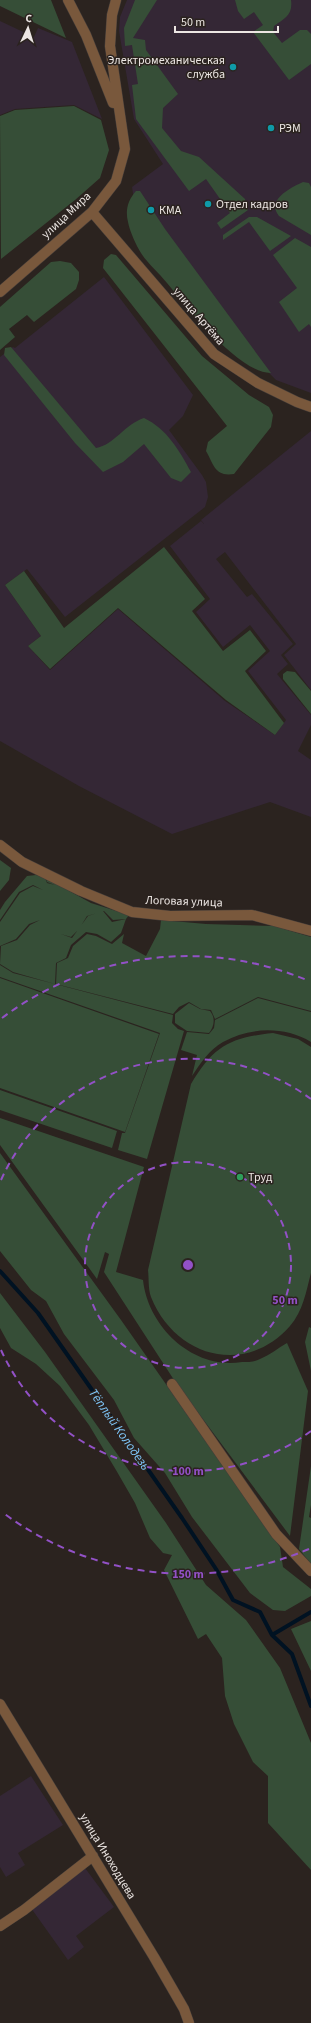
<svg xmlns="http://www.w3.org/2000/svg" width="311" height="2023" viewBox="0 0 311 2023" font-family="'Source Sans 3',sans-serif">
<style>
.commercial{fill:#342735}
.green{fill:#364e37}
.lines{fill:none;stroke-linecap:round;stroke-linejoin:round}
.stream{stroke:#001222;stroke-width:4}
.minor-casing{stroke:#463e3a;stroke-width:11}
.tertiary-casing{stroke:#463e3a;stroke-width:11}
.minor{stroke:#79583c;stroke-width:10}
.tertiary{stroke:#79583c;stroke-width:10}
.ring{fill:none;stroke:#9251c6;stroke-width:2;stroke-dasharray:7 5}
.culture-dot{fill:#0f9aa8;stroke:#2b231f;stroke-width:1.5}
.leisure-dot{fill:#2e9e5b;stroke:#2b231f;stroke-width:1.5}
.labels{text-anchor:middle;stroke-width:3;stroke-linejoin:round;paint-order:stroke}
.poi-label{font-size:12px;fill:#ece6e3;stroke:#2b231f;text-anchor:start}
.street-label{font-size:12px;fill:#ece6e3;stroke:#2b231f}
.water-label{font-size:13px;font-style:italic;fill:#7fc7fa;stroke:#2b231f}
.centre{fill:#9251c6;stroke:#2b231f;stroke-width:2}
.ring-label{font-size:12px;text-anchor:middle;font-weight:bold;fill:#9251c6;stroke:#2b231f;stroke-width:3;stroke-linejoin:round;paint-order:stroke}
</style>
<rect width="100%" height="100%" fill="#2b231f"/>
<!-- commercial -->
<path class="commercial" d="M127 0H311V393L276 380 141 243 132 187 163 164 134 119 119 31 120 17Z
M0 21 34 37 38 28 72 42 102 119 74 105 15 109 0 115Z
M104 277 193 395 183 416 169 430 202 475 206 482 208 497 205 507 65 617 27 569 5 585 41 636 28 646 50 670 118 609 225 701 275 735 286 720 248 671 270 651 250 625 223 647 196 612 210 599 170 546 201 521 204 524 201 520 311 431V690L284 655 296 644 225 552 216 559 247 597 252 594 293 644 281 655 288 664 277 674 311 715V725L298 751 311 760V817L270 802 172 834 79 786 0 741V357L13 347 15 348Z
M31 1776 63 1825 18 1853 25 1865 6 1877 0 1867V1796Z
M85 1868 114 1907 76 1936 84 1947 68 1960 31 1908Z"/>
<!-- green -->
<path class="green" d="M0 0H51L66 38 0 6Z
M135 0H157L133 38 145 40 146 50 178 94 163 108 162 128 181 151 199 157 245 199 248 210 221 229 217 223 230 213 206 179 189 191 136 119 132 85 138 84 132 45 125 46 124 28Z
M235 0H291C293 15 285 18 274 26L273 32 282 43 300 30H307L311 34V64L289 80 253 32 263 25 254 12 244 19 238 11Z
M74 106 101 120 109 150 100 178 75 200 1 259 0 116 15 110Z
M303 182 309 183 311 187V235L279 216C266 200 290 188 303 182Z
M136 191H140L165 229 271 373C240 374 186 306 167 283 159 273 148 264 141 253 136 245 130 232 128 222 125 210 128 200 136 191Z
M249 217H257L291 236 270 251 249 222 223 240V235Z
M295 238 311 247V327L309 324 299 332 279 302 297 288 273 255Z
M111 254 116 255 202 356 249 395 269 407 273 415 271 427 234 474C215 477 214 465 206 451L208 442 227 426 103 268 104 260Z
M60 261 71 263 79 272V280L76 289 34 322 27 315 9 329 15 337 0 350V307L51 262Z
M11 347 96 448C114 445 125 424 144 418 167 429 179 450 191 472L181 482 171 478 144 444 123 462 103 472 75 443 4 355 5 348Z
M164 547 205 599 192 611 223 651 250 630 266 651 245 671 284 723 275 735 226 700 118 608 50 669 28 646 41 636 5 585 24 571 64 628Z
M287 671 295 672 311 691V714L283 679V674Z
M0 860 11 868 9 880 0 891Z
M36 875 45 878 47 883 55 885 47 882 46 878 91 903 129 915 126 919 113 920 104 911 87 916 79 929 71 937 61 934 72 938 88 916 103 911 112 922 126 919 121 933 111 942 97 934 86 932 71 945 66 958 56 963 55 984 13 972 0 964 1 946 17 940 30 925 40 920 29 924 16 939 0 946V922L20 893 33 886 43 890 33 885 19 892 0 920V910L5 902 27 876Z
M161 920 206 924 274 926 311 937V1011L258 997 215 1019 211 1010 201 1009 189 1002 179 1007 173 1014 56 984 57 963 68 958 73 946 87 934 96 936 112 944 124 934 122 943 146 956 160 929Z
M0 965 13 973 173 1015 172 1023 178 1029 184 1031 147 1159 118 1150 122 1133H125L160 1033 0 977Z
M0 978 159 1034 125 1132 0 1088Z
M258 998 311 1012V1042C284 1026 250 1027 223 1042 209 1050 200 1064 192 1076L197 1055 181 1050 187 1032 209 1034 214 1028 215 1020Z
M189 1003 200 1009 210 1011C216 1018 214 1027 209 1033L187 1031 175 1023V1014Z
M273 1033 298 1039 311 1047V1273C306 1292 303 1311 290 1326 245 1377 175 1357 151 1297 148 1289 149 1278 148 1270L191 1084C214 1046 229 1038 273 1033Z
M0 1090 117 1131 112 1148 0 1110Z
M0 1118 144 1167 116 1272 143 1280C148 1327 193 1370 242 1362 248 1362 255 1362 260 1359 270 1355 278 1348 287 1343L308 1391 290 1536 176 1383 104 1272 109 1254 105 1252 97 1279 0 1145Z
M0 1153 121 1320 280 1547 283 1567 311 1589V1596L285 1611 273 1610 250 1593 192 1517 165 1473 134 1438 114 1400 64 1334 46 1301 31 1290 0 1251Z
M0 1293 45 1352 166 1523 206 1585 246 1620 280 1668 311 1743V1870L268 1823V1776L253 1762 234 1724 225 1696 222 1658 206 1634 198 1639 164 1570 172 1555 163 1553 150 1538 135 1503 116 1470 89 1425 60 1386 36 1364 11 1348 0 1328Z
M309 1327 311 1328V1371L305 1342Z
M311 1466V1505L309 1517 311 1518V1564L299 1549Z
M311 1621V1671L291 1629Z"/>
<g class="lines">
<!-- stream -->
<path class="stream" d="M0 1271 38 1313 182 1518 216 1569 233 1600 260 1612 272 1635 292 1654 311 1706
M272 1635 311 1612"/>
<defs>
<path id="minor" d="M0 845 22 862 81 891 132 912 170 916 252 915 311 931
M172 1384 276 1534 311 1571
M0 1704 154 1957 184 2009 189 2023
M0 1926 24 1910 93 1856"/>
<path id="tertiary" d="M68 0 86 35 113 103
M92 212 214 354 258 383 297 402 311 407
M0 292 92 212 116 181 125 149 110 46 112 15 116 0"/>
</defs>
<!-- minor casing -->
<use href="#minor" class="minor-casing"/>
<!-- tertiary casing -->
<use href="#tertiary" class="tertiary-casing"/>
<!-- minor -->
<use href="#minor" class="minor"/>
<!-- tertiary -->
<use href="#tertiary" class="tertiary"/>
</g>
<!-- distance rings -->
<g class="ring">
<circle cx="188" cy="1265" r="103"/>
<path d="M311 1431A206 206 0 0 1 1 1350M1 1180A206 206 0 0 1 311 1099"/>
<path d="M309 1549A309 309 0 0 1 2 1512M2 1018A309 309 0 0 1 309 981"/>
</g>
<!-- markers -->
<g class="culture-dot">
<circle cx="233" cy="67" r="4"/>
<circle cx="271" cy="128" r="4"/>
<circle cx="208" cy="204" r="4"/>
<circle cx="151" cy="210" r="4"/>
</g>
<circle class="leisure-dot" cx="240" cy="1177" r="4"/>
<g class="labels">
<!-- poi labels -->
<g class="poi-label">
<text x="225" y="64" text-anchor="end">Электромеханическая<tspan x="225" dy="14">служба</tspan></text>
<text x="279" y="132">РЭМ</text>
<text x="216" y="208">Отдел кадров</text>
<text x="159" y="214">КМА</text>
<text x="248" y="1181">Труд</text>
</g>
<!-- street labels -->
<g class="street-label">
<text transform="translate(66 215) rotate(-43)" y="4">улица Мира</text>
<text transform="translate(199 316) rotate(49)" y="4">улица Артёма</text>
<text transform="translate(184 901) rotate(2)" y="4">Логовая улица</text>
<text transform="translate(108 1856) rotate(59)" y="4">улица Иноходцева</text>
</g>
<!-- water labels -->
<g class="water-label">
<text transform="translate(120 1429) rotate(55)" y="5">Тёплый Колодезь</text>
</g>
</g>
<circle cx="188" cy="1265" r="6" class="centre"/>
<g class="ring-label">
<text x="285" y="1304">50 m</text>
<text x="188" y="1475">100 m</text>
<text x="188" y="1578">150 m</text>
</g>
<!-- north arrow -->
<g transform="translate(28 28) rotate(4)" stroke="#2b231f" stroke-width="3" paint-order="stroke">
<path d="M0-3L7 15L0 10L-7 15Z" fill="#ece6e3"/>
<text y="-6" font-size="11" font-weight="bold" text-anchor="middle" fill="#ece6e3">С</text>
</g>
<!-- scale -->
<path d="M175 26v6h103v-6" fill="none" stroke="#ece6e3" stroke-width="2"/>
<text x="181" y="26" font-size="12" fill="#ece6e3" stroke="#2b231f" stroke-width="3" paint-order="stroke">50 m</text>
</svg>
